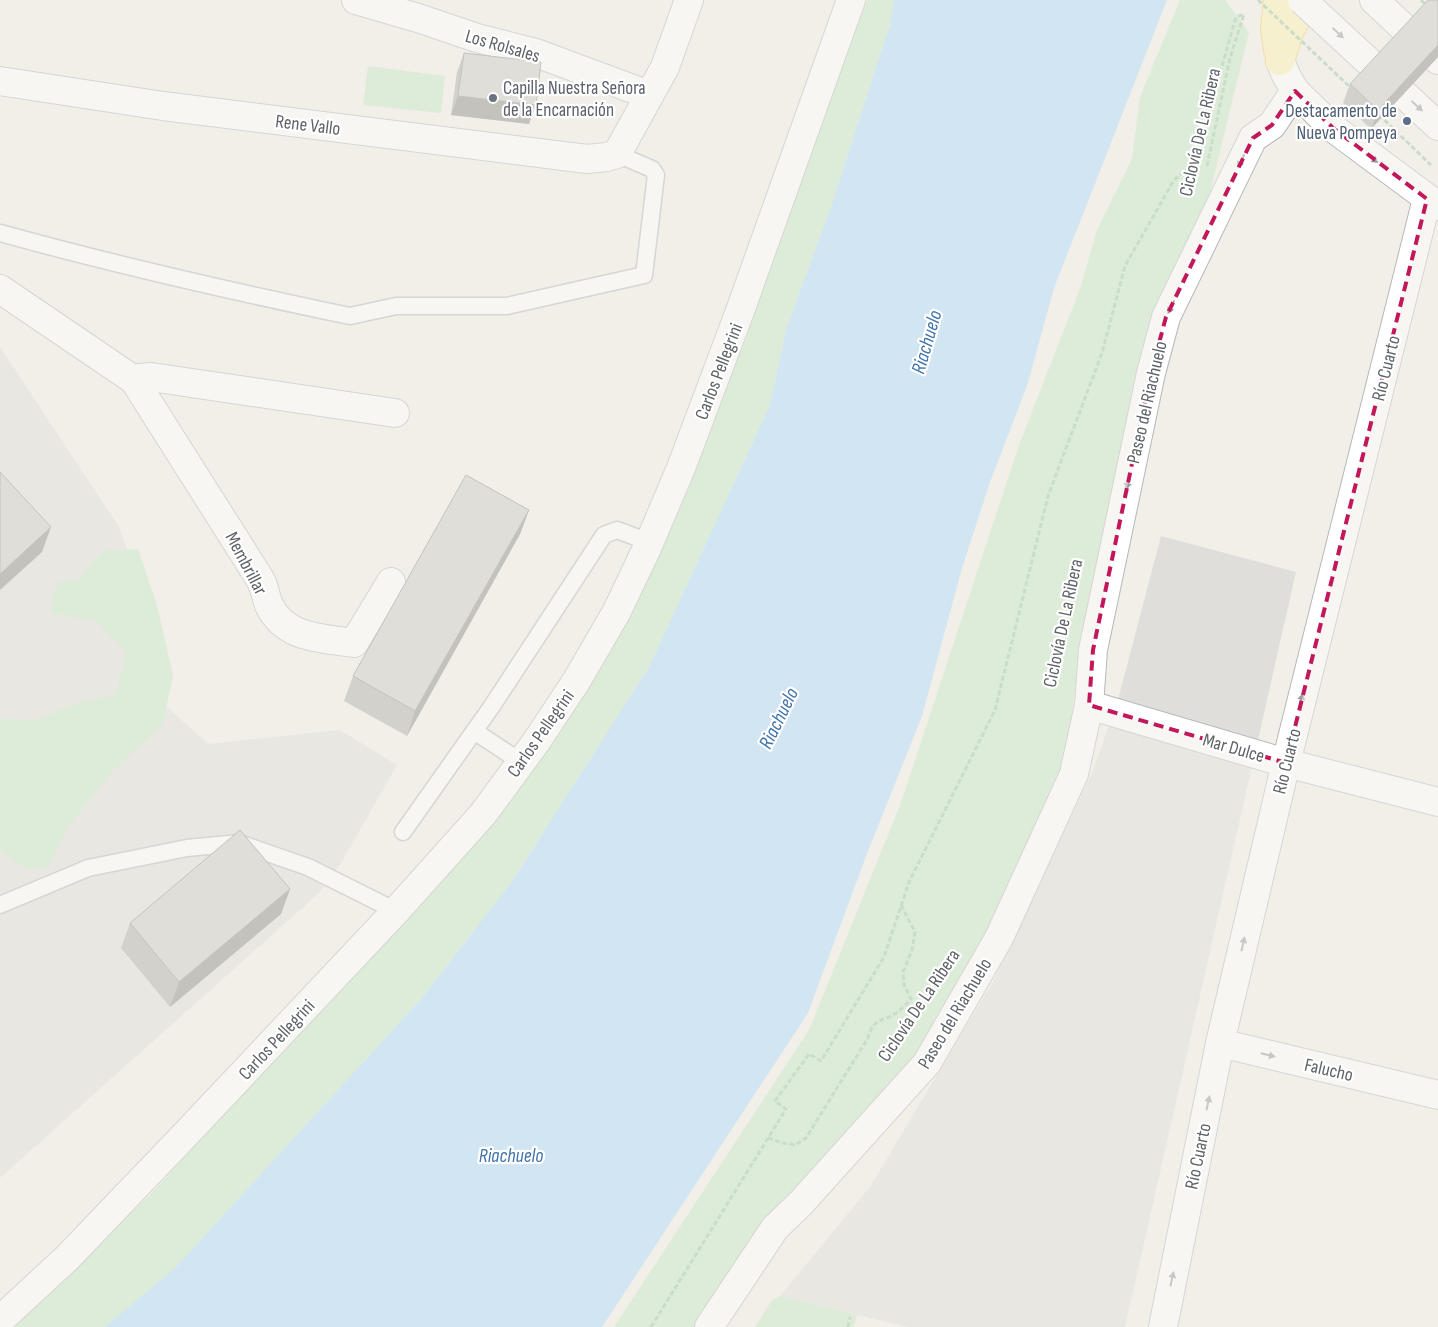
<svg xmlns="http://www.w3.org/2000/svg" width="1438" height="1327" viewBox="0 0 1438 1327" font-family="'Sofia Sans Condensed',sans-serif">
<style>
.industrial{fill:#e0deda}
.green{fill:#c5e8c5}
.water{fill:#aadaff}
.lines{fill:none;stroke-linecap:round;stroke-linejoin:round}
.service-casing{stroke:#b5b8bc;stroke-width:19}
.minor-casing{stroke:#b5b8bc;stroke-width:30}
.tertiary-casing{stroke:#b5b8bc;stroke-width:30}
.secondary-casing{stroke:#b6babf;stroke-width:30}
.primary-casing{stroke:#f2c960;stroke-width:30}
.path{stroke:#9cc7a9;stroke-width:3;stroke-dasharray:5 2.5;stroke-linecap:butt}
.service{stroke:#fff;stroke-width:16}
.minor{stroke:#fff;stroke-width:28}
.tertiary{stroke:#fff;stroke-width:28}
.secondary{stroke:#fff;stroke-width:28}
.primary{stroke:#fff2af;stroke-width:28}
.secondary-bridge-casing{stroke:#b6babf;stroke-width:30;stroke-linecap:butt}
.path-bridge{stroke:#9cc7a9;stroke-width:3;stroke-dasharray:5 2.5;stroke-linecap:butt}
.secondary-bridge{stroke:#fff;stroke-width:28}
.wall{fill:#afaea9}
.shaded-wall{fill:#8f8d8a}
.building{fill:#cccac5;stroke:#8f8d8a}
.oneway{fill:#979a9d}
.marked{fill:none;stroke:#c2185b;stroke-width:4;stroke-dasharray:10 6;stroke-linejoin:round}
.worship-dot{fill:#6b7280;stroke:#fff;stroke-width:2}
.service-dot{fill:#5c6f8a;stroke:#fff;stroke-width:2}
.labels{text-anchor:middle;stroke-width:4.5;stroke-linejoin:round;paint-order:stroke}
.street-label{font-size:19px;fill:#5f6368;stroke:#fff}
.worship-label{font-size:19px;fill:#5b616d;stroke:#fff;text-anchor:start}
.service-label{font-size:19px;fill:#4e5e75;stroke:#fff;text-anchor:end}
.water-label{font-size:20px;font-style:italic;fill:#4174aa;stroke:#fff}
</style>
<rect width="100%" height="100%" fill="#f1efe8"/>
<!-- industrial -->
<path class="industrial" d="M0 347 119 527 159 638 150 691 208 744 340 730 397 765 340 865 319 893 0 1178Z
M1161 536 1296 572 1125 1327H908L780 1296 870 1187 994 980 1093 771 1119 696Z"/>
<!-- green -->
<path class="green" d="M867 0H894L890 24 832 204 786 330 770 405 649 667 513 880 422 998 176 1267 105 1327H8L151 1194 438 877 552 736 735 363Z
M1180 0H1225L1249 32 1210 193 1160 319 1076 682 1065 769 1002 906 927 1039 907 1064 809 1172 793 1192 699 1327H614L809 1030 901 803 1019 445 1080 289 1097 230 1132 159 1140 97Z
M368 66 445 76 441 113 363 105Z
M138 549 157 605 173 675 163 723 108 776 70 824 48 867 24 868 0 850V719L37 720 74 704 116 694 127 652 96 621 50 613 57 583 80 578 102 551Z
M780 1296 857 1315 854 1327H755L772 1300Z"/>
<!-- water -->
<path class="water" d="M894 0H1167L1054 288 1027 386 990 482 962 568 922 716 866 856 808 1013 602 1327H105L176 1267 422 998 513 880 649 667 770 405 786 330 832 204 890 24Z"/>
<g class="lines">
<defs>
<path id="service" d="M0 233C112 264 226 290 340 314L350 316 396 306H507L644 275 656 175 652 169 617 154
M474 731 521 762
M403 832 492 706 604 535 617 530 649 542
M0 905 88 868 187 848 239 843 308 867 396 911"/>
<path id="minor" d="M356 0 418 18 477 38 536 53 649 95
M0 81 163 106 587 159 607 157 617 154 665 67 689 0
M0 289 134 380 248 560C252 567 258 575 262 583 265 590 266 598 269 605 285 639 322 638 354 643L391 582
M134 380 139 378 151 377 395 413
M1089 705 1286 763 1438 802
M1220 1043 1438 1095
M709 1327 775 1228 800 1204 927 1063 999 938 1074 774 1089 705 1093 650 1151 373 1166 317 1253 138 1272 125 1295 91
M1163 1327 1220 1043 1286 763 1427 199"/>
<path id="tertiary" d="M0 1320 67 1258 183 1137 396 911 483 814 536 742 577 680 617 611 647 548 681 468 740 311 851 0"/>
<path id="secondary" d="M1374 0 1438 60
M1280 61 1286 75 1295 91 1333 128 1438 206
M1396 87 1438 126"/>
<path id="primary" d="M1278 50 1275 29 1278 0
M1280 61 1288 34 1306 0"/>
</defs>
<!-- service casing -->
<use href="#service" class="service-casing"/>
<!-- minor casing -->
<use href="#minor" class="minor-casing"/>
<!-- tertiary casing -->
<use href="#tertiary" class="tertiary-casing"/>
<!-- secondary casing -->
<use href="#secondary" class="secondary-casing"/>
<!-- primary casing -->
<use href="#primary" class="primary-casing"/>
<!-- path -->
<path class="path" d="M1421 0 1426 5
M1207 166 1230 58 1244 14
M768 1138 783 1143 795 1145 806 1138 868 1038C874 1016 882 1023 896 1013 902 1009 907 1003 911 999L904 985 903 972 912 950 915 932 901 905
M651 1327 786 1109 775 1101 809 1054 821 1061 884 957 909 882 995 710 1048 496 1102 353 1125 266 1174 180 1194 164 1236 17 1244 14
M848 1327 850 1317"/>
<!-- service -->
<use href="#service" class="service"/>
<!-- minor -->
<use href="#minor" class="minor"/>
<!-- tertiary -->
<use href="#tertiary" class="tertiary"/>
<!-- secondary -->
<use href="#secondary" class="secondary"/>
<!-- primary -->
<use href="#primary" class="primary"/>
<defs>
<path id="secondary-bridge" d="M1302 0 1396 87"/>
</defs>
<!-- secondary-bridge casing -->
<use href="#secondary-bridge" class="secondary-bridge-casing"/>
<!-- path-bridge -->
<path class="path-bridge" d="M1258 0 1351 88
M1379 115 1431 165"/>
<!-- secondary-bridge -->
<use href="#secondary-bridge" class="secondary-bridge"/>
</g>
<!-- wall -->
<path class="wall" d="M1438 0V57L1371 129 1343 103 1350 84Z
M464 53 529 124 451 115 457 72Z
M529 510 520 534 407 736 344 701 353 676Z
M290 889 281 914 170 1007 121 948 130 923Z"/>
<!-- shaded-wall -->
<path class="shaded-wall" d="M1438 45V57L1371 129 1378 110Z
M458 96 536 105 529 124 451 115Z
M529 510 520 534 407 736 415 711Z
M51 527 42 552 0 590V574Z
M290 889 281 914 170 1007 179 982Z"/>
<!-- building -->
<path class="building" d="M1428 0H1438V45L1378 110 1350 84Z
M464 53 541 62 536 105 458 96Z
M0 472 51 527 0 574Z
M466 475 529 510 415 711 353 676Z
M240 830 290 889 179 982 130 923Z"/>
<!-- one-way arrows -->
<defs><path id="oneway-solid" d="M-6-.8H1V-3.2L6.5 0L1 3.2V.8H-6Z" transform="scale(1.25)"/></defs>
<g class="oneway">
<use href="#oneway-solid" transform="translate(1338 33) rotate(43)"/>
<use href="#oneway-solid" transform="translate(1417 106) rotate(42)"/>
<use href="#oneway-solid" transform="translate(1372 158) rotate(37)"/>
<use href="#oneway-solid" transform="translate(1241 161) rotate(116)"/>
<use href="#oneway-solid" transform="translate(1171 307) rotate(115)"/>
<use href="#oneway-solid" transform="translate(1128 482) rotate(102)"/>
<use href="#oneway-solid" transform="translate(1301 701) rotate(-76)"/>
<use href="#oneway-solid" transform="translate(1243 944) rotate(-77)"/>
<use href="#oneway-solid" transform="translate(1268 1055) rotate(13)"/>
<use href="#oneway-solid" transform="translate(1208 1103) rotate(-78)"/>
<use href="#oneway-solid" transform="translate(1172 1279) rotate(-78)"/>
</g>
<!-- marked area -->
<path d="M0 0H1438V1327H0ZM1295 91 1333 128 1427 199 1286 763 1089 705 1093 650 1151 373 1166 317 1253 138 1272 125Z" fill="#f1efe8" fill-opacity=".55" fill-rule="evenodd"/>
<path class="marked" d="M1295 91 1333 128 1427 199 1286 763 1089 705 1093 650 1151 373 1166 317 1253 138 1272 125Z"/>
<!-- markers -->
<circle class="worship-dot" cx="493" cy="98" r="5"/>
<circle class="service-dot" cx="1407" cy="121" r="5"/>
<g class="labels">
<!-- street labels -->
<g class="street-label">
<text transform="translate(503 45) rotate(16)" y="7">Los Rolsales</text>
<text transform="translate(308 124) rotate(7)" y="7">Rene Vallo</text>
<text transform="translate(1199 132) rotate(-77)" y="7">Ciclovía De La Ribera</text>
<text transform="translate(1385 368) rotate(-76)" y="7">Río Cuarto</text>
<text transform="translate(718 371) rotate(-69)" y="7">Carlos Pellegrini</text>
<text transform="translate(1146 402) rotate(-77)" y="7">Paseo del Riachuelo</text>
<text transform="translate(247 563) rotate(62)" y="7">Membrillar</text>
<text transform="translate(1062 623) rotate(-78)" y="7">Ciclovía De La Ribera</text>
<text transform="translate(540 733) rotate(-55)" y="7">Carlos Pellegrini</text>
<text transform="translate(1234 747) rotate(16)" y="7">Mar Dulce</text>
<text transform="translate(1286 761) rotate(-76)" y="7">Río Cuarto</text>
<text transform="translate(918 1005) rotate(-56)" y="7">Ciclovía De La Ribera</text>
<text transform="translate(954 1013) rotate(-59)" y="7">Paseo del Riachuelo</text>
<text transform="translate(276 1039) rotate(-47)" y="7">Carlos Pellegrini</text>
<text transform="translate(1329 1069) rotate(13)" y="7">Falucho</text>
<text transform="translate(1197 1156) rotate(-78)" y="7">Río Cuarto</text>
</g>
<!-- worship labels -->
<g class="worship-label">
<text x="503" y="94">Capilla Nuestra Señora<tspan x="503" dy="22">de la Encarnación</tspan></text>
</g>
<!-- service labels -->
<g class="service-label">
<text x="1397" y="117">Destacamento de<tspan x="1397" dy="22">Nueva Pompeya</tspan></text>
</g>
<!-- water labels -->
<g class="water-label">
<text transform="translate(926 342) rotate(-74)" y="7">Riachuelo</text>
<text transform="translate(778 718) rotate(-64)" y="7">Riachuelo</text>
<text x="511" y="1162">Riachuelo</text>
</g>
</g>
</svg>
